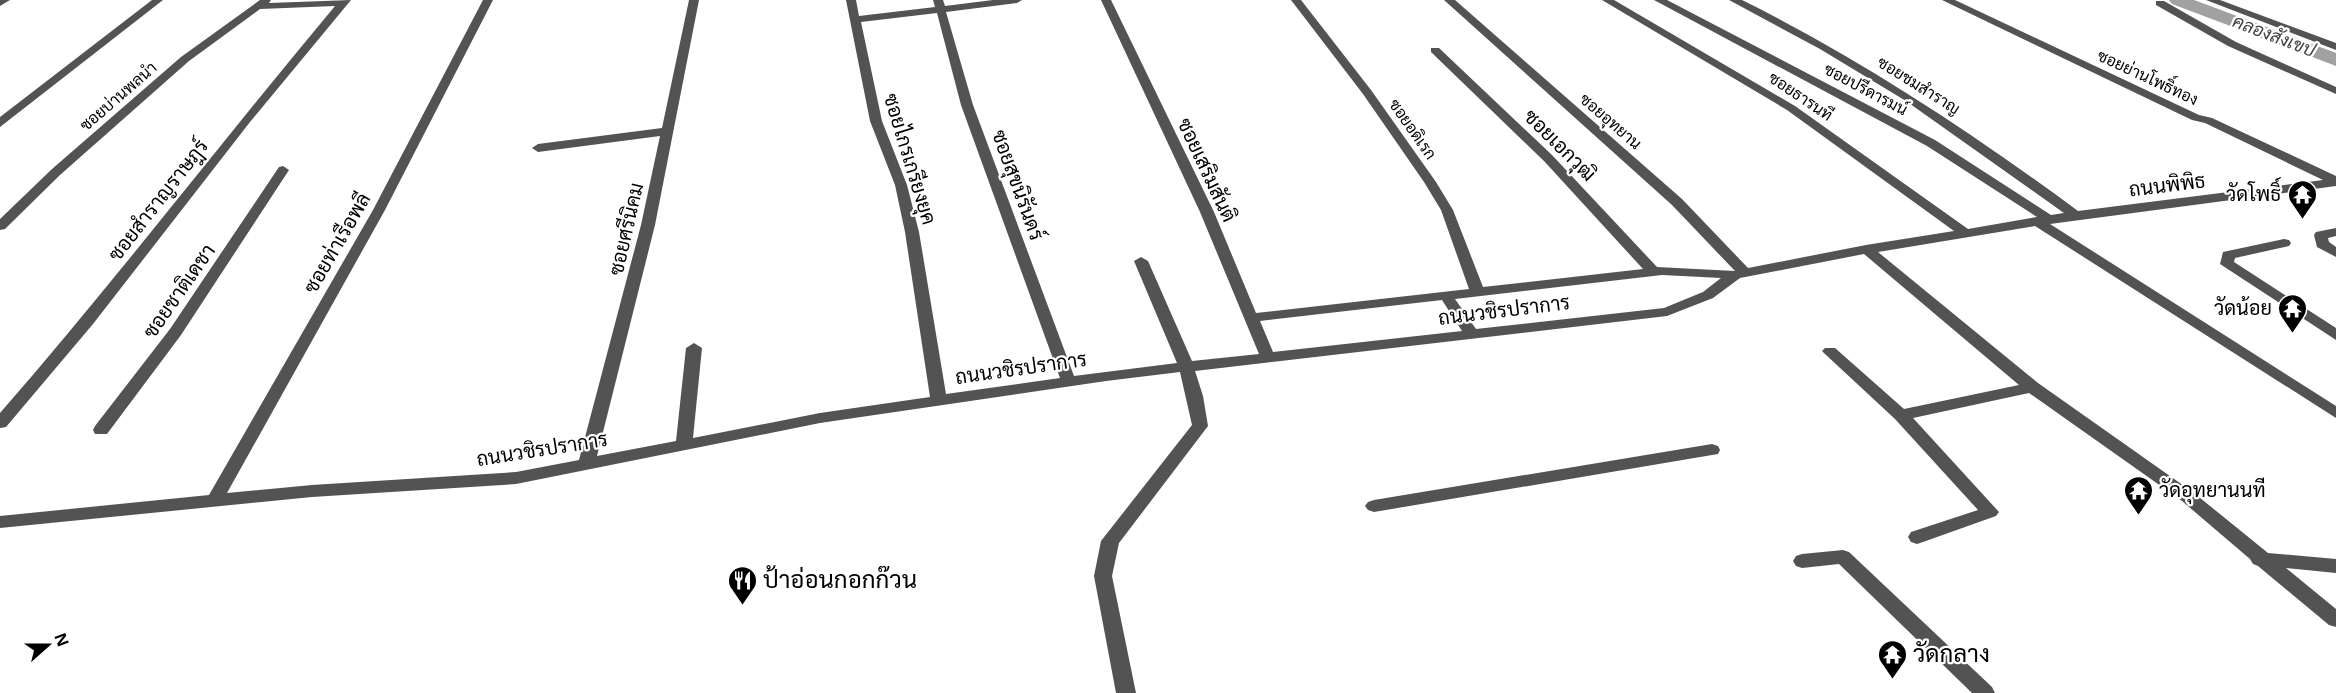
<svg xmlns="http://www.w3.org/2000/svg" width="2336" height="693" viewBox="0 0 2336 693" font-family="'Noto Sans',Sarabun,sans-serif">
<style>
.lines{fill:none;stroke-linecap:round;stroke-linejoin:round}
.canal{fill:#a1a1a1;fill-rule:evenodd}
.minor{fill:#535353;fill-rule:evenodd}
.labels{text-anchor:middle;stroke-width:4.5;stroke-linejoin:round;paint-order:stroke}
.far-street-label{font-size:16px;fill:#000;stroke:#fff}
.far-water-label{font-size:18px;font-style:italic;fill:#424242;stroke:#fff}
.street-label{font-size:20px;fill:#000;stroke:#fff}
.poi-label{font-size:20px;fill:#000;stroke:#fff;text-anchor:end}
.near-poi-label{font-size:24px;fill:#000;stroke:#fff;text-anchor:start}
</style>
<rect width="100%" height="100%" fill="#fff"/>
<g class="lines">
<!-- canal -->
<path class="canal" d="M2169 0H2194L2336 53V66L2172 4Z"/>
<!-- minor -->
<path class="minor" d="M0 0H10L0 6Z
M152 0H163L0 127V117Z
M260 0H271L269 3 351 0 250 122 93 324 6 427 0 428V413C116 280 222 141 335 6L260 9 189 61 60 175 5 229 0 230V219L52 169 181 57Z
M483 0H493L385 210 227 493 312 485 516 472 579 460 641 225 660 136 538 152 532 148 538 144 662 128 689 0H699L655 225 597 456 676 441 686 348 694 343 702 348 693 438 820 413 930 397 905 232 895 185 870 121 846 0H856L859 16 935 7 933 0H943L945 6 993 0H1022L1017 3 946 12 973 105 1074 376 1177 363 1134 261 1141 257 1148 261 1192 361 1259 354 1200 212 1101 0H1111L1214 212 1256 313 1469 289 1441 210 1424 182 1363 94 1291 0H1301L1371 90 1436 182 1453 210 1483 287 1643 269 1544 161 1431 52V48H1439L1552 155 1657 267 1735 271 1672 205 1444 0H1455L1682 199 1748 268 1866 245 1954 231 1787 110 1602 0H1614L1795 106 1968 229 2037 217 1927 146 1654 0H1667L1935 140 2051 215 2064 213 1906 101 1820 49 1729 0H1742C1861 59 1971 132 2078 211L2323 180 2205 123 2192 120 1942 0H1955L2199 115 2212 118 2336 176V186L2050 224 2336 406V418L2035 226 1878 252 2038 383 2194 493 2268 553 2336 559V573L2286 568 2336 609V627L2329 625 2258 566 2253 564 2250 559 2182 501 2029 393 1913 418 1999 512 1996 516 1923 542 1917 544 1911 542 1908 537 1911 532 1978 510 1895 419 1825 354 1822 351 1825 348H1835L1904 409 2019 385 1864 254 1740 278 1713 298 1667 316 1195 371 1203 396 1208 426 1119 543 1112 576 1136 693H1116L1094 576 1101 541 1192 425 1180 372 1106 381 820 423 516 484 312 497 0 528V516L209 495 373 210ZM937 13 961 105 1060 378 946 394 919 232 907 185 882 121 861 22ZM1662 275 1721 278 1703 292 1664 308 1476 329 1455 299ZM1442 300 1462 331 1273 352 1260 321Z
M2206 0H2220L2336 43V50Z
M2156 1H2164L2236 42 2336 87V94L2228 46 2156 5Z
M283 166 289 170 181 335 107 434H95L93 430 95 426 170 329 279 167Z
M2336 228V236L2328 238 2329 242 2336 247V257L2317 247 2314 235 2316 232Z
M2284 239 2289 240 2291 243 2289 246 2235 258 2234 262 2336 328V340L2220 264 2223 252Z
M1712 444 1718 446 1720 450 1718 454 1374 512 1368 510 1365 506 1368 502 1374 500Z
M1843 550 1849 552 1992 687 1995 693H1972L1839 564 1802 568 1796 566 1793 561 1796 556 1802 554Z"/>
</g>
<!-- icons -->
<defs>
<symbol id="temple-pin" viewBox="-11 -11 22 30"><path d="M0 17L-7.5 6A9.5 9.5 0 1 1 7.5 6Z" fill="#000" stroke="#fff"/><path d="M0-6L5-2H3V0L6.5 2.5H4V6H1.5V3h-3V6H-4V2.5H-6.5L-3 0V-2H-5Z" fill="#fff"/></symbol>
<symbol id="restaurant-pin" viewBox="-11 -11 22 30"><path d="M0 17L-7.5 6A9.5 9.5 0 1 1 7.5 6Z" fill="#000" stroke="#fff"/><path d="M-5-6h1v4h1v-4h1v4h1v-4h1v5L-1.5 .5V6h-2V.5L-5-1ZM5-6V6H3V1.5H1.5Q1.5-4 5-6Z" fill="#fff"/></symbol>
</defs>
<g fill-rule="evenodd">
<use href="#temple-pin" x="2286" y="178" width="33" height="45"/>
<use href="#temple-pin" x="2276" y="292" width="33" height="45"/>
<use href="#temple-pin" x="2122" y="474" width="33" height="45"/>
<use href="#restaurant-pin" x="726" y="564" width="33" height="45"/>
<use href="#temple-pin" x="1876" y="638" width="33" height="45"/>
</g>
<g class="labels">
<!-- far-street labels -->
<g class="far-street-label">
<text transform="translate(2148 77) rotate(25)" y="6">ซอยย่านโพธิ์ทอง</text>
<text transform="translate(1919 85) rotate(32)" y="6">ซอยชมสำราญ</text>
<text transform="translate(1866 89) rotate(28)" y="6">ซอยปรีดารมน์</text>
<text transform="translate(118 96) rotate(-41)" y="6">ซอยบ่านพลนำ</text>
<text transform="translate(1801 96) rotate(34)" y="6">ซอยธารนที</text>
<text transform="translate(1611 121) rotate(41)" y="6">ซอยอุทยาน</text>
<text transform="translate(1413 129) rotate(55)" y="6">ซอยอดิเรก</text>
</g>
<!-- far-water labels -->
<g class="far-water-label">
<text transform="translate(2274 36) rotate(21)" y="6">คลองสังเขป</text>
</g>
<!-- street labels -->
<g class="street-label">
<text transform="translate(1560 145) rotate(45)" y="7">ซอยเอกวุฒิ</text>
<text transform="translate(910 159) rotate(73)" y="7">ซอยไกรเกรียงยุค</text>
<text transform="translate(1207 170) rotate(65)" y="7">ซอยเสริมสันติ</text>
<text transform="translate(1018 185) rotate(70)" y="7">ซอยสุขนิรันดร์</text>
<text transform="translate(2167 185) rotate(-7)" y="7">ถนนพิพิธ</text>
<text transform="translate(158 200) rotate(-52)" y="7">ซอยสำราญราษฎร์</text>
<text transform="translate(626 229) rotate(-77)" y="7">ซอยศรีนิคม</text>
<text transform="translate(337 243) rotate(-60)" y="7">ซอยท่าเรือพลี</text>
<text transform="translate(179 291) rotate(-55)" y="7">ซอยชาติเดชา</text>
<text transform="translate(1504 310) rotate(-7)" y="7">ถนนวชิรปราการ</text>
<text transform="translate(1021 368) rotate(-8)" y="7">ถนนวชิรปราการ</text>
<text transform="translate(542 449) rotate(-9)" y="7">ถนนวชิรปราการ</text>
</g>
<!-- poi labels -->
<g class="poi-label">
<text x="2281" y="201">วัดโพธิ์</text>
<text x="2272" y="315">วัดน้อย</text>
<text x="2159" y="497" text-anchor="start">วัดอุทยานนที</text>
</g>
<!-- near-poi labels -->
<g class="near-poi-label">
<text x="763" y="588">ป้าอ่อนกอกก๊วน</text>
<text x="1913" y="662">วัดกลาง</text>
</g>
</g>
<!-- north arrow -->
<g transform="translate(48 645) rotate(69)" stroke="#ffffff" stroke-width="4.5" paint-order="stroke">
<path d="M0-4.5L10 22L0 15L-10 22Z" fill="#000000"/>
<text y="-9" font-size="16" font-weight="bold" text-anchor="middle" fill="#000000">N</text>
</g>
</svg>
